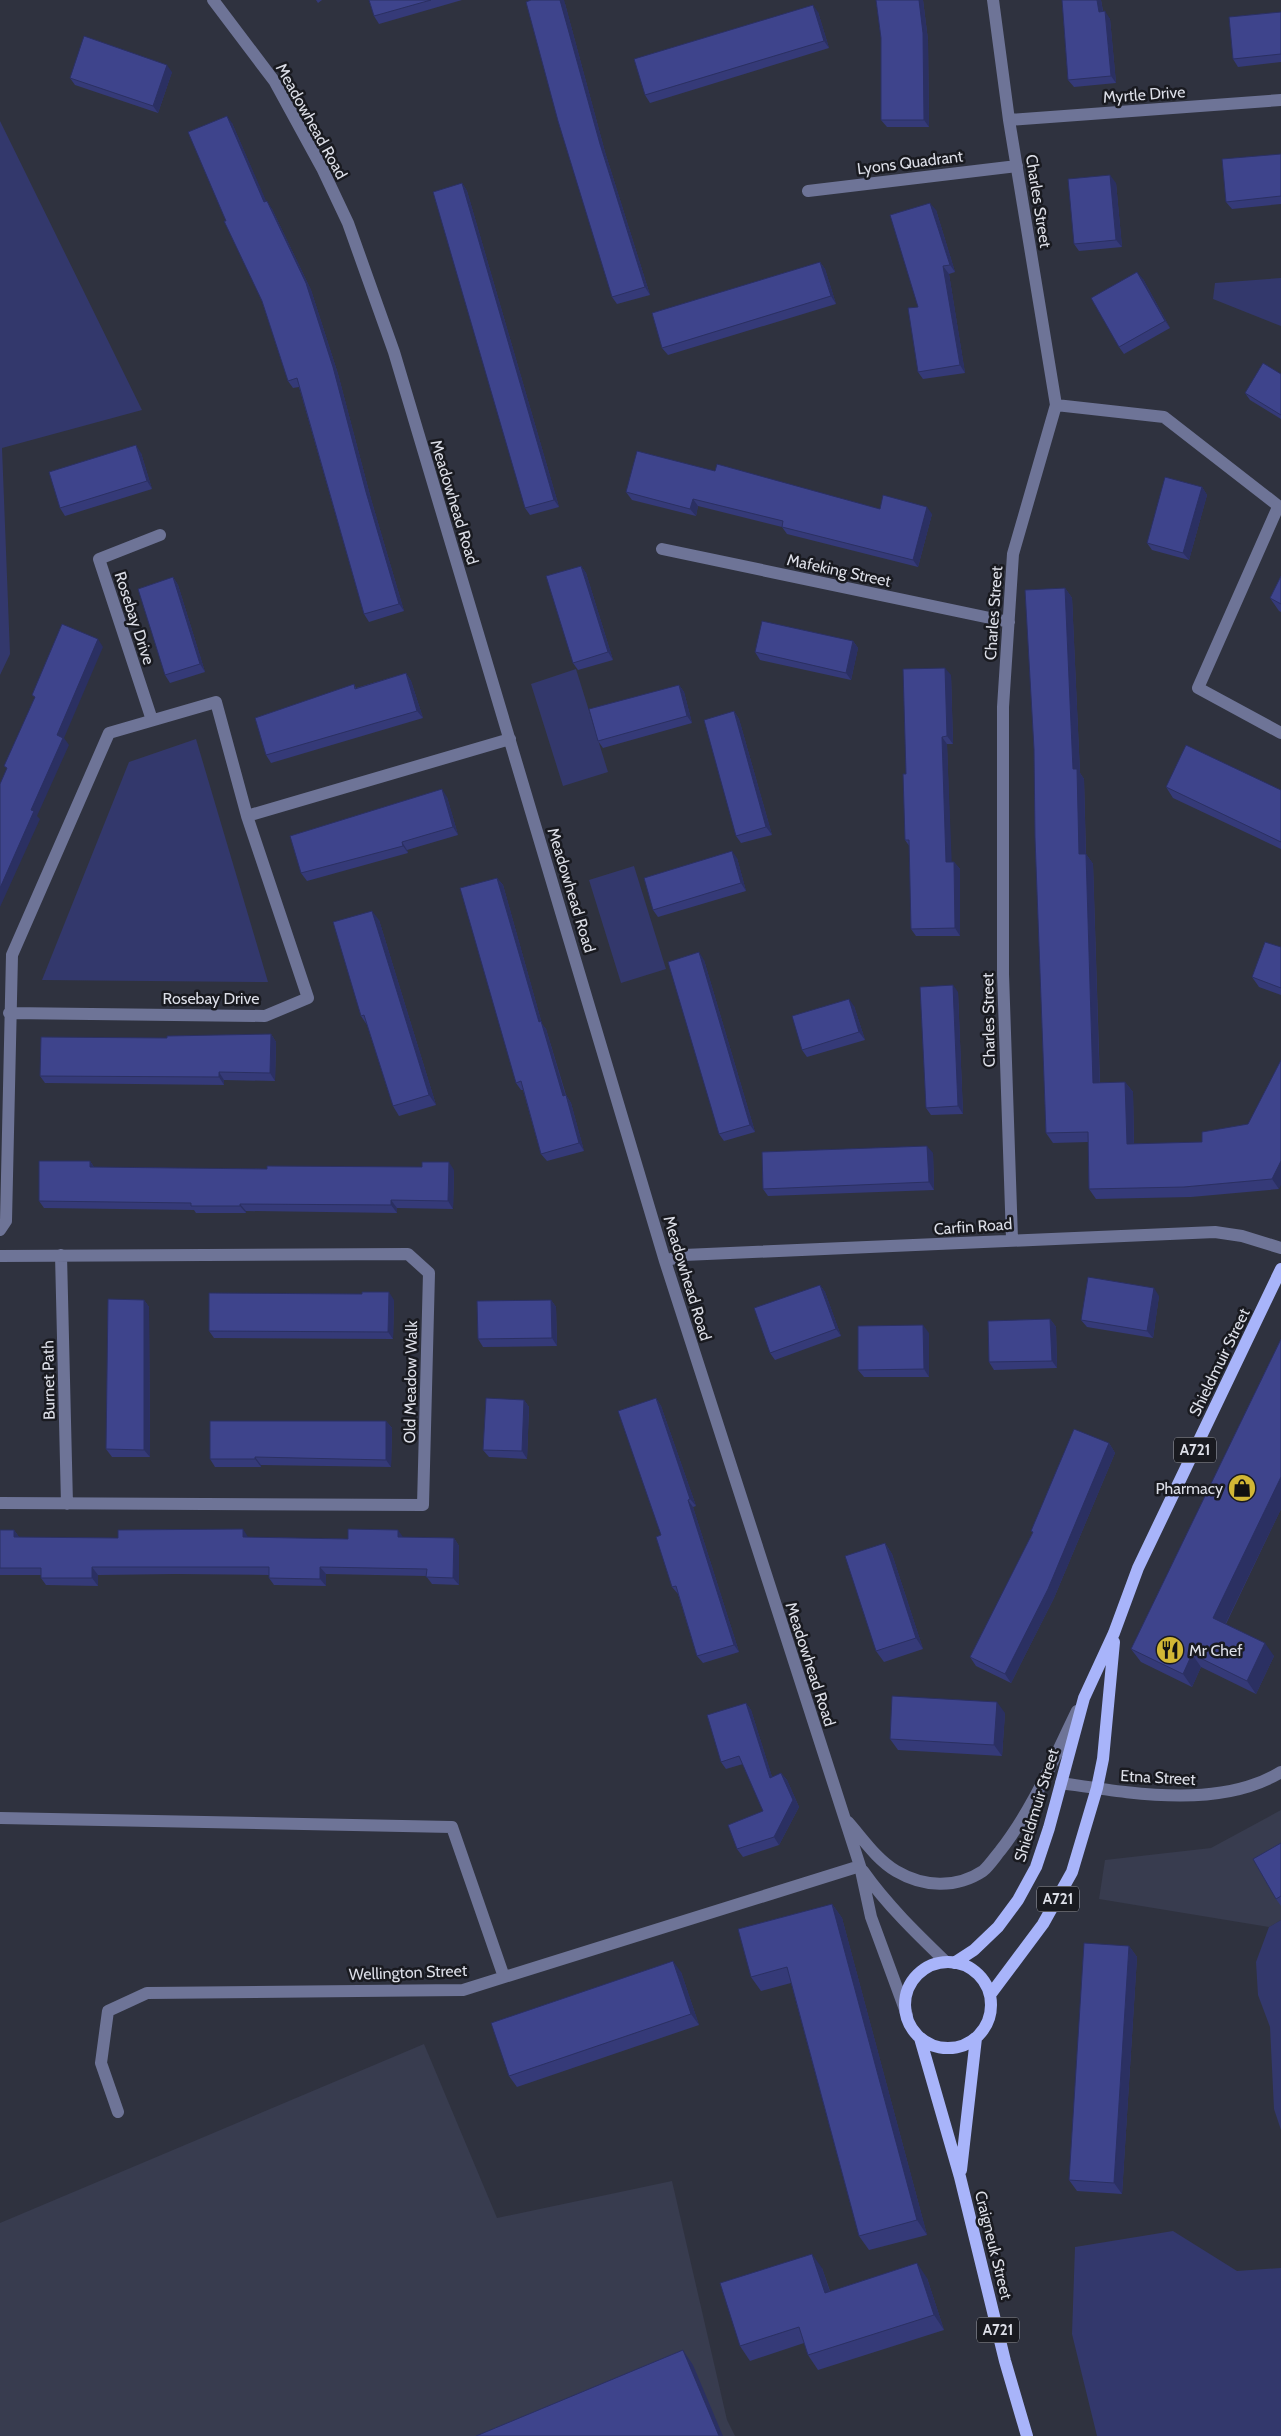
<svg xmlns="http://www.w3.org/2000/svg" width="1281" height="2436" viewBox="0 0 1281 2436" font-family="Cabin,sans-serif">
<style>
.built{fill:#383c4f}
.green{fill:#33386c}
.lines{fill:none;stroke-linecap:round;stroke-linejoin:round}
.minor{stroke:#6e7497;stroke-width:12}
.major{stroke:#a8b4fa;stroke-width:12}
.wall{fill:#353a78}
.shaded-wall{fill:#2b3062}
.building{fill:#3e448c;stroke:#2b3062}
.labels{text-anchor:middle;stroke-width:5;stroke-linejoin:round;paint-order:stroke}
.shield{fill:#191a20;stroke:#a2a3ab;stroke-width:1}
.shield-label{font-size:15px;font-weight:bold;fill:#dcdee7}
.street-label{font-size:16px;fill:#dcdee7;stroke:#191a20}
.poi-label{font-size:16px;fill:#dcdee7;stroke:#191a20;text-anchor:end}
</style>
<rect width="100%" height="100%" fill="#2f323f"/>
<!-- built -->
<path class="built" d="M1281 1810V1920L1269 1927 1099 1899 1105 1860 1211 1848Z
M424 2044 497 2218 672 2181 727 2420 735 2436H0V2223Z"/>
<!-- green -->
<path class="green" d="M0 121 142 410 2 448 10 654 0 675Z
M1281 278V326L1213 299 1215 283Z
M576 669 608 772 563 786 531 684Z
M196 739 268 982 42 980 129 762Z
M634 866 666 969 621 983 589 880Z
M1281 1920V2130L1274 2109 1270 2027 1258 1995 1256 1962 1269 1927Z
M1173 2231 1237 2271 1281 2268V2436H1097L1072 2334 1075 2247Z"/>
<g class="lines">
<!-- minor -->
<path class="minor" d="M213 0 275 82 322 168 348 223 394 352 665 1261 860 1866 871 1917 907 2015
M993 0 1009 120 1056 405 1013 554 1003 707V974L1012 1239
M1009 120 1281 100
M808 191 1017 166
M1056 405 1164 417 1281 508
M1278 507 1198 688 1281 733
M662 549 1009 622
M152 720 99 559 160 535
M9 1013 265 1016 308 998 247 816
M0 1230 6 1221 12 955 109 733 216 702 247 816 510 739
M61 1255 67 1504
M0 1256 408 1254 429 1273 423 1505 0 1503
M665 1261 684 1255 1215 1232 1242 1236 1281 1248
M1061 1783C1129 1793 1218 1810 1281 1772
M0 1818 452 1827 504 1977
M848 1822C863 1839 877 1860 896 1871 923 1887 956 1889 983 1871 989 1866 995 1857 1000 1851 1033 1809 1054 1758 1077 1711
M863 1871C887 1905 916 1933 946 1962
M118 2112 101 2063 108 2011 147 1993 463 1990 860 1866"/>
<!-- major -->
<path class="major" d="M905 2005a43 43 0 1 1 86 0a43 43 0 1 1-86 0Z
M954 1963 974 1950 998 1927 1018 1900 1036 1867 1049 1828 1084 1698 1114 1633 1138 1568 1281 1269
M990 1995 1043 1924 1072 1872 1097 1788 1103 1759 1114 1642
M920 2038 960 2177 1005 2361 1027 2436
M961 2170 976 2038"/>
</g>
<!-- wall -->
<path class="wall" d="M316 0H322L318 3Z
M369 0H462L379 24 374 16Z
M564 0 605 152 650 295 617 304 612 297Z
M876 0H923L928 40 929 127H887L881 120V38Z
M1062 0H1101L1103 11 1110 19 1116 83 1074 87 1068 80Z
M818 12 829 48 650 103 645 95Z
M1281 12V62L1238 67 1233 59Z
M172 72 158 113 75 85 70 78Z
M232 123 266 202 272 209 311 290 338 374 371 499 404 611 369 622 364 614 299 387 293 388 288 381 262 301 226 221Z
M1281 154V204L1232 209 1226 202Z
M462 183 467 191 559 507 530 515 525 508Z
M1116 183 1122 247 1079 251 1074 244Z
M936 210 955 272 949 274 965 373 923 379 918 372V307Z
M820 262 825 269 836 304 668 355 662 348Z
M1143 279 1170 328 1124 354 1119 347Z
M1281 374V419L1250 400 1245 393Z
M141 453 152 489 65 516 60 508Z
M715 471 880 509 932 514 918 567 787 534 782 527 698 506 696 516 632 500 626 492Z
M1202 487 1207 495 1189 560 1152 550 1147 543Z
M581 566 586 573 613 660 578 670 573 663Z
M1281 576V612L1279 611 1270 598Z
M173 577 178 585 205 672 170 683 165 675Z
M1065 588 1072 598 1080 773 1084 779 1086 854 1093 864 1100 1083 1125 1082 1133 1092 1134 1144 1202 1142 1248 1124 1279 1189 1191 1197 1096 1199 1089 1189 1088 1142 1053 1143 1046 1133 1034 749Z
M853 641 858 648 851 680 760 660 755 652Z
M406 673 411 681 423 718 271 763 266 755 354 684 356 688Z
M951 675 953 744H947L951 862H954L960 869V936H916L911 929 910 847 905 840 906 774Z
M679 685 684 692 692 723 603 748 598 741Z
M734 711 739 719 772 835 741 843 736 836Z
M1166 787 1281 790V849L1173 798Z
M447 797 458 835 407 850 408 853 307 881 301 873Z
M737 858 746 891 658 917 653 910Z
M497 878 503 885 542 1024 546 1029 566 1095 571 1103 584 1151 547 1161 541 1154 523 1090H521L516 1083Z
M379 920 436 1105 399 1116 393 1106 367 1025 361 1016Z
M1281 947V995L1259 987 1252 977Z
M704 960 755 1132 724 1141 719 1134Z
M958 992 963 1114 931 1115 926 1108Z
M854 1006 865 1040 807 1057 802 1050Z
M271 1034 276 1042 275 1081 224 1080V1085L45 1083 40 1076 167 1038Z
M933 1153 934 1190 768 1196 763 1189Z
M90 1161 94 1167 267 1169 454 1170 453 1209 397 1208V1213L246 1211V1213H196L194 1210 44 1208 39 1201Z
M820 1285 825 1292 841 1336 775 1360 770 1353Z
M1159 1296 1153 1338 1087 1327 1081 1320Z
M144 1300 149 1307 150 1457H112L106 1449Z
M394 1300 393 1339 214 1338 209 1331Z
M551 1300 556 1307 557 1346 483 1347 478 1339Z
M1050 1319 1056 1327 1057 1368 994 1370 989 1362Z
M929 1333V1377H864L858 1370Z
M1281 1339V1509L1226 1624 1274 1656 1256 1694 1201 1667 1192 1687 1141 1662 1131 1649Z
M656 1398 661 1406 696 1506 693 1507 739 1652 703 1663 697 1656 678 1594 672 1587Z
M524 1400 529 1407 527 1459 489 1457 483 1450Z
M386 1421 392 1428 391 1467 261 1465V1467H215L210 1459Z
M1109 1443 1115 1453 1054 1598 1011 1683 976 1666 970 1657 1033 1533 1031 1531Z
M0 1530H14L19 1537 118 1538 248 1537 348 1539 403 1537 454 1538 459 1546V1585L432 1584 426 1576 326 1574V1586L274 1585 269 1578V1575L175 1574 98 1575V1586L46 1585 41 1578V1575H0Z
M885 1543 892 1554 923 1649 884 1662 876 1651Z
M746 1703 751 1710 772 1777 781 1773 787 1780 799 1807 779 1845 743 1857 737 1849 763 1811 743 1764 726 1769 721 1762Z
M1005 1713 1002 1756 898 1750 890 1739Z
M1281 1843V1906L1276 1899Z
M832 1904 842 1918 927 2235 869 2250 859 2236 791 1983 761 1991 751 1977Z
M1129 1946 1137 1957 1122 2194 1077 2191 1069 2180Z
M681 1972 699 2025 517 2087 509 2076Z
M822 2268 830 2291 927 2278 944 2330 818 2370 808 2355 804 2343 750 2361 740 2346Z"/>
<!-- shaded-wall -->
<path class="shaded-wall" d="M560 0H564L605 152 650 295 645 287 600 144Z
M919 0H923L928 40 929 127 924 120Z
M1097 0H1101L1104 19 1099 12Z
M813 5 818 12 829 48 824 41Z
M1105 11 1110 19 1116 83 1111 76Z
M167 65 172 72 158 113 153 106Z
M227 116 232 123 270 210 264 202Z
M1110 175 1116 183 1122 247 1116 240Z
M462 183 467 191 559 507 554 500Z
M267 201 272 209 311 290 338 374 371 499 404 611 399 604Z
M930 203 936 210 955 272 950 265Z
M820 262 825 269 836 304 831 296Z
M943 266 949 274 965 373 960 365Z
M1137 272 1143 279 1170 328 1165 321Z
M136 445 141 453 152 489 147 481Z
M1202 487 1207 495 1189 560 1183 553Z
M693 499 698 506 696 516 690 509Z
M927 507 932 514 918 567 913 560Z
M581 566 586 573 613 660 608 652Z
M173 577 178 585 205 672 200 664Z
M1065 588 1072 598 1080 773 1084 779 1086 864 1079 854 1073 769Z
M98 639 103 647 64 738 69 745 37 816 40 819 0 907V888L31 810 57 735Z
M853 641 858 648 851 680 846 673Z
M945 668 951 675 953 744 947 736Z
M406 673 411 681 423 718 417 711Z
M679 685 684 692 692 723 687 716Z
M734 711 739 719 772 835 766 827Z
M942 737 947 744 952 869 946 862Z
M442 789 447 797 458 835 453 827Z
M402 842 407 850 408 853 403 846Z
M732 851 737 858 746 891 741 883Z
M1086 854 1093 864 1100 1093 1093 1083Z
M954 862 960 869V936L955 928Z
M497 878 503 885 542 1024 546 1029 566 1097V1095L571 1103 584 1151 579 1143 563 1096 539 1022Z
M372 911 379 920 436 1105 429 1095Z
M699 952 704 960 755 1132 750 1125Z
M953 985 958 992 963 1114 958 1106Z
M849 999 854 1006 865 1040 859 1032Z
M271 1034 276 1042 275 1081 270 1073Z
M219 1072 224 1080V1085L219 1077Z
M1125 1082 1133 1092 1134 1154 1127 1144Z
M927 1146 933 1153 934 1190 929 1182Z
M90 1161 95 1169 90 1167Z
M1281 1161V1185L1279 1189 1272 1179Z
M449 1162 454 1170 453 1209 448 1201Z
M391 1200 397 1208V1213L391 1205Z
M240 1204 246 1211V1213L240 1206Z
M820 1285 825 1292 841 1336 836 1329Z
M1154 1288 1159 1296 1153 1338 1147 1331Z
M389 1292 394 1300 393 1339 388 1332Z
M144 1300 149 1307 150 1457 144 1450Z
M551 1300 556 1307 557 1346 552 1338Z
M1050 1319 1056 1327 1057 1368 1052 1361Z
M923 1325 929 1333V1377L924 1369Z
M656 1398 661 1406 696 1506 690 1499Z
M524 1400 529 1407 527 1459 522 1451Z
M386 1421 392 1428 391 1467 386 1460Z
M1109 1443 1115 1453 1054 1598 1011 1683 1005 1674Z
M255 1457 261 1465V1467L255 1459Z
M1281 1477V1509L1222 1631 1213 1618Z
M688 1500 693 1507 739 1652 734 1645Z
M243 1529 248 1537V1545L243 1537Z
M14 1530 19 1537H14Z
M398 1530 403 1537H398Z
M454 1538 459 1546V1585L453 1578Z
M885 1543 892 1554 923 1649 916 1638Z
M92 1567 98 1575V1586L92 1578Z
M320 1567 326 1574V1586L320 1579Z
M1265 1643 1274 1656 1256 1694 1247 1681Z
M1192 1654 1201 1667 1192 1687 1183 1674Z
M997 1702 1005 1713 1002 1756 994 1745Z
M746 1703 751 1710 775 1786 770 1778Z
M781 1773 787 1780 799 1807 779 1845 774 1837Z
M832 1904 842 1918 927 2235 917 2220Z
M1129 1946 1137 1957 1122 2194 1114 2183Z
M673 1961 681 1972 699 2025 691 2014Z
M812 2254 822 2268 835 2307 825 2293Z
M917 2263 927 2278 944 2330 934 2315Z
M683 2350 693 2365 723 2436H719Z"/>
<!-- building -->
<path class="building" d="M369 0H431L374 16Z
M531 0H560L600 144 645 287 612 297 558 121 526 2Z
M876 0H919L923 33 924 120H881V38Z
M1062 0H1097L1099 12 1105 11 1111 76 1068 80Z
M813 5 824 41 645 95 634 59Z
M1281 12V54L1233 59 1229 17Z
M84 36 167 65 153 106 70 78Z
M227 116 264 202 267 201 306 283 333 367 366 492 399 604 364 614 297 378 288 381 262 301 224 221H226L188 132Z
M1281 154V196L1226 202 1222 159Z
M1110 175 1116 240 1074 244 1068 179Z
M462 183 554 500 525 508 433 192Z
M930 203 950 265 943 266 960 365 918 372 908 308 918 307 890 215Z
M820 262 831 296 662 348 652 313Z
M1137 272 1165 321 1119 347 1091 298Z
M1263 363 1281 374V415L1245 393Z
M136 445 147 481 60 508 49 472Z
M637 451 715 471 717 464 880 509 883 495 927 507 913 560 782 527 783 521 693 499 690 509 626 492Z
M1165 477 1202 487 1183 553 1147 543Z
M581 566 608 652 573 663 546 576Z
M1281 576V604L1270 598Z
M173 577 200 664 165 675 138 589Z
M1065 588 1073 769H1077L1079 854H1086L1093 1083 1125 1082 1127 1144 1202 1142V1132L1248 1124 1281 1060V1161L1272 1179 1184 1187 1089 1189 1088 1132 1046 1133 1035 838 1034 749 1025 590Z
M762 621 853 641 846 673 755 652Z
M62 624 98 639 57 735 63 738 31 810 34 811 0 888V784L7 768 4 766 35 697 32 695Z
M945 668 947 736 942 737 946 862H954L955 928 911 929 909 840H905L903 774H906L903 669Z
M406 673 417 711 266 755 255 718 354 684 355 689Z
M679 685 687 716 598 741 589 709Z
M734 711 766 827 736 836 704 720Z
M1186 745 1281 790V842L1166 787Z
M442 789 453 827 402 842 403 846 301 873 290 836Z
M732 851 741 883 653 910 644 878Z
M497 878 539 1022 541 1021 563 1096 566 1095 579 1143 541 1154 521 1081 516 1083 460 888Z
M372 911 429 1095 393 1106 364 1015 361 1016 333 922Z
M1265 942 1281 947V988L1252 977Z
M699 952 750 1125 719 1134 668 962Z
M953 985 958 1106 926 1108 920 987Z
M849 999 859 1032 802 1050 792 1016Z
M271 1034 270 1073 219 1072V1077L40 1076 41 1037 167 1038V1036Z
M927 1146 929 1182 763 1189 762 1152Z
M39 1161H90V1167L267 1169V1166L422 1167V1162H449L448 1201 391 1200V1205L240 1204V1206H191V1203L39 1201Z
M1088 1277 1154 1288 1147 1331 1081 1320Z
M820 1285 836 1329 770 1353 754 1308Z
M362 1292H389L388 1332 209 1331V1293L362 1294Z
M108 1299 144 1300V1450L106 1449Z
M551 1300 552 1338 478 1339 477 1301Z
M1050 1319 1052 1361 989 1362 988 1321Z
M923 1325 924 1369 858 1370V1326Z
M1281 1339V1477L1213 1618 1265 1643 1247 1681 1192 1654 1183 1674 1131 1649Z
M486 1398 524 1400 522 1451 483 1450Z
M656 1398 690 1499 688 1500 734 1645 697 1656 676 1586 672 1587 656 1537 661 1535 618 1411Z
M210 1421H386V1460L255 1457V1459H210Z
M1074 1429 1109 1443 1048 1589 1005 1674 970 1657 1033 1532 1031 1531Z
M243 1529V1537L348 1539V1529L398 1530V1537L454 1538 453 1578 426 1577 427 1569 320 1567V1579L269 1578V1567H92V1578H41V1568H0V1530H14V1537L118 1538V1530Z
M885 1543 916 1638 876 1651 845 1556Z
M892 1696 997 1702 994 1745 890 1739Z
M746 1703 770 1778 781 1773 793 1800 774 1837 737 1849 728 1825 763 1811 739 1756 721 1762 707 1715Z
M1281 1843V1896L1276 1899 1253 1859Z
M832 1904 917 2220 859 2236 787 1967 751 1977 738 1929Z
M1084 1943 1129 1946 1114 2183 1069 2180Z
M673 1961 691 2014 509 2076 491 2023Z
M812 2254 825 2293 917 2263 934 2315 808 2355 799 2327 740 2346 720 2283Z
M683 2350 719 2436H476Z"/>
<!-- icons -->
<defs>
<symbol id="shop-disc" viewBox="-11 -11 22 22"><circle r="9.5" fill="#d2b735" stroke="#191a20"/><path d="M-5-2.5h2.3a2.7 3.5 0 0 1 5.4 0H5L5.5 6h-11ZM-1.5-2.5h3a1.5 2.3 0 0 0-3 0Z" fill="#111"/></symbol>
<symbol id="restaurant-disc" viewBox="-11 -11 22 22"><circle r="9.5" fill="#d2b735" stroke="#191a20"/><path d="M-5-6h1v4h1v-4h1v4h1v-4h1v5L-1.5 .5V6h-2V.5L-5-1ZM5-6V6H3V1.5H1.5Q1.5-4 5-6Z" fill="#111"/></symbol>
</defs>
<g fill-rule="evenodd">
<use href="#shop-disc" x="1226" y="1472" width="32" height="32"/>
<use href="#restaurant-disc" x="1154" y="1634" width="32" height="32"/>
</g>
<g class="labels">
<!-- shield labels -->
<g class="shield">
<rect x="1174" y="1437.5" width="42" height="25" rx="4"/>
<rect x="1037" y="1886.5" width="42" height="25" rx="4"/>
<rect x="977" y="2317.5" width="42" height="25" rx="4"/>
</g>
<g class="shield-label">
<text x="1195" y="1455">A721</text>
<text x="1058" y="1904">A721</text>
<text x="998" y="2335">A721</text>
</g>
<!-- street labels -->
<g class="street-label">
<text transform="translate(1144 94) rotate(-4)" y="6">Myrtle Drive</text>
<text transform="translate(312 121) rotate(61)" y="6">Meadowhead Road</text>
<text transform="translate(910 162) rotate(-7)" y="6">Lyons Quadrant</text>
<text transform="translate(1039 201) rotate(81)" y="6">Charles Street</text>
<text transform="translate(455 502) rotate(73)" y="6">Meadowhead Road</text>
<text transform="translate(839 570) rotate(12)" y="6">Mafeking Street</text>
<text transform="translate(993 613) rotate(-86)" y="6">Charles Street</text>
<text transform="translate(135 618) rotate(72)" y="6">Rosebay Drive</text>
<text transform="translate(572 890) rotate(73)" y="6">Meadowhead Road</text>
<text x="211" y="1004">Rosebay Drive</text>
<text transform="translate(988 1020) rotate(-91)" y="6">Charles Street</text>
<text transform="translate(973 1226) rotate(-4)" y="6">Carfin Road</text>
<text transform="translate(688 1278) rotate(73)" y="6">Meadowhead Road</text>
<text transform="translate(1219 1362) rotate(-64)" y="6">Shieldmuir Street</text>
<text transform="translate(48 1380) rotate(-91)" y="6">Burnet Path</text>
<text transform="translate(410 1382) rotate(-89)" y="6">Old Meadow Walk</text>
<text transform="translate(811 1664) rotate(72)" y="6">Meadowhead Road</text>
<text transform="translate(1158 1777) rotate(3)" y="6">Etna Street</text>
<text transform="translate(1036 1805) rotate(-73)" y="6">Shieldmuir Street</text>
<text transform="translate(408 1972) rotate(-2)" y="6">Wellington Street</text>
<text transform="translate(994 2245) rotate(76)" y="6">Craigneuk Street</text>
</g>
<!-- poi labels -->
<g class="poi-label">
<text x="1223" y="1494">Pharmacy</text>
<text x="1189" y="1656" text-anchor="start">Mr Chef</text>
</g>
</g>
</svg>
